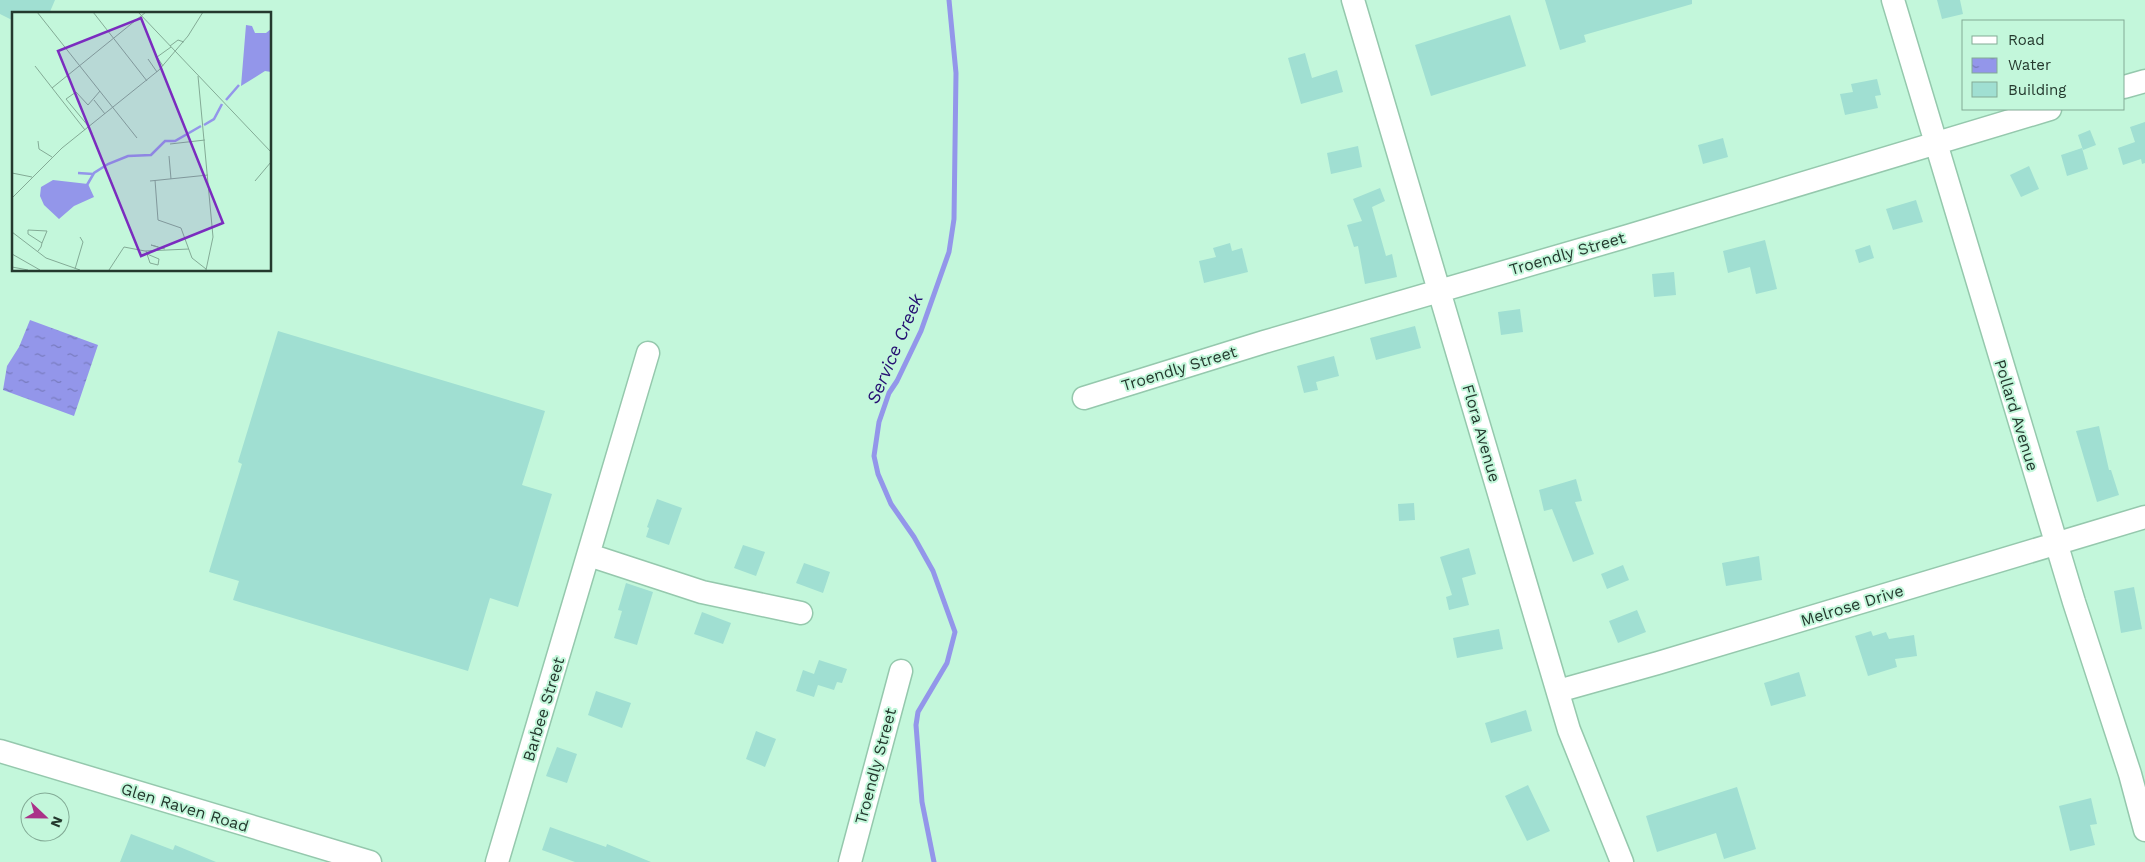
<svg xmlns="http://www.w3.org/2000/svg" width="2145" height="862" viewBox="0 0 2145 862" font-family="'Work Sans',sans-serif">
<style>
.water{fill:url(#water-ripples)}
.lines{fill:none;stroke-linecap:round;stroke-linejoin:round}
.stream{stroke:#9396ea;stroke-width:5}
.building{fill:#a0dfd2}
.minor-casing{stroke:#95c8ad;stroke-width:25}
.minor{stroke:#fff;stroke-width:22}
.labels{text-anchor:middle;stroke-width:4;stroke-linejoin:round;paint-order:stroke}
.street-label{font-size:16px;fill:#24392e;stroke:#c3f7db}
.water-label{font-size:18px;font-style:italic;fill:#251072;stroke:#c3f7db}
.inset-river{fill:none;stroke:#9396ea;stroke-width:2.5}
.inset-road{fill:none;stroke:#83ab96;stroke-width:1}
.view{fill:#7b2cbf;fill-opacity:0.15;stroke:#7b2cbf;stroke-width:2.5}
.inset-edge{fill:none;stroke:#24392e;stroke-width:2.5}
</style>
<defs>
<pattern id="water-ripples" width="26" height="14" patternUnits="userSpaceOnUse" patternTransform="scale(1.25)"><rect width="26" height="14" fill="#9396ea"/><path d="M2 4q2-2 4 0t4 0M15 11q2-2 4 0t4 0" fill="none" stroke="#787bbe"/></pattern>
</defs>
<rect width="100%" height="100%" fill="#c3f7db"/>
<!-- water -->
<path class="water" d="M30 320 98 345 74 416 3 390 7 366 19 347Z"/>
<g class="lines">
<!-- stream -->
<path class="stream" d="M934 862 922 802 916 725 918 712 947 663 955 632 933 571 914 537 891 504 878 474 874 456 879 422 889 393 897 381 921 331 949 252 954 219 956 73 949 0"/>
</g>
<!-- building -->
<path class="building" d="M0 0H55L49 14H14V21L0 14Z
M1545 0H1692V4L1584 35 1586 42 1560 50Z
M1937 0H1960L1963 14 1942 19Z
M1510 15 1526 66 1431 96 1415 45Z
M1305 53 1312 78 1337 70 1343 92 1301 104 1288 58Z
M1877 79 1881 95 1875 96 1878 108 1845 115 1840 94 1853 92 1851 84Z
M2145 122V163L2142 164 2141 159 2123 165 2118 148 2135 142 2130 127Z
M2090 130 2096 145 2083 150 2078 135Z
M1723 138 1728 157 1703 164 1698 145Z
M1358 146 1362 167 1331 174 1327 153Z
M2082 148 2088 169 2067 176 2061 155Z
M2029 166 2039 189 2021 197 2010 175Z
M1380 188 1385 201 1372 207 1386 256 1392 254 1397 277 1365 284 1358 246 1354 247 1347 225 1362 221 1353 199Z
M1916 200 1923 222 1893 230 1886 209Z
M1765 240 1777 289 1756 294 1750 267 1728 273 1723 251Z
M1230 243 1232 251 1242 248 1248 272 1204 283 1199 261 1216 257 1213 248Z
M1870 245 1874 258 1859 263 1855 250Z
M1674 272 1676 295 1654 297 1652 274Z
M1520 309 1523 332 1501 335 1498 312Z
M1415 326 1421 348 1376 360 1370 338Z
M278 331 545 411 522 485 552 494 518 607 490 598 468 671 233 600 239 581 209 572 242 464 238 462Z
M1334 356 1339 376 1316 382 1318 390 1304 393 1297 366Z
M2099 426 2109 470H2111L2119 495 2097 502 2076 431Z
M1576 479 1582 501 1575 502 1594 554 1573 562 1552 509 1544 511 1539 490Z
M657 499 682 508 669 545 646 537 649 528 647 527Z
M1414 503 1415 520 1399 521 1398 504Z
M743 545 765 552 756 576 734 568Z
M1469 548 1476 574 1462 578 1469 605 1449 610 1446 597 1452 595 1440 557Z
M1759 556 1762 580 1726 586 1722 563Z
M804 563 830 572 823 593 796 583Z
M1623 565 1629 580 1607 589 1601 574Z
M626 583 653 592 637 645 614 638 622 611 618 610Z
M2134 587 2142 629 2121 633 2114 591Z
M1637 610 1646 632 1618 643 1609 621Z
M702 612 731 623 723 644 694 634Z
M1499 629 1503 649 1457 658 1453 638Z
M1871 631 1873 636 1886 632 1889 639 1914 635 1917 656 1895 659 1897 667 1868 676 1855 636Z
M819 660 847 669 842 683 837 682 834 690 818 685 814 697 796 691 803 670 814 674Z
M1799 672 1806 696 1771 706 1764 683Z
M596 691 631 703 622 728 588 715Z
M1526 710 1532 731 1491 743 1485 723Z
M756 731 776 739 765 767 746 759Z
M557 747 577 754 567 783 546 776Z
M1528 785 1550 831 1527 841 1505 796Z
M1737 787 1756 849 1724 859 1716 833 1657 852 1646 816Z
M2091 798 2097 824 2090 825 2095 845 2070 851 2059 806Z
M550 827 606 847 607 844 651 862H575L542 850Z
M131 834 173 850 175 845 216 862H120Z"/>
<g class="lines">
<defs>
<path id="minor" d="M1353 0 1569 730 1622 862
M1893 0 2074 602 2130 774 2145 830
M2124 87 2145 81
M1084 398 1264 342 1628 236 2050 109
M589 555 702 592 801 613
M1558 691 1658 663 2145 517
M0 751 370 862
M497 862 648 353
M850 862 901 671"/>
</defs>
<!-- minor casing -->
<use href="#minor" class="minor-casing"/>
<!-- minor -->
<use href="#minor" class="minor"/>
</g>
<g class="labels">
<!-- street labels -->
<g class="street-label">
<text transform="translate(1567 253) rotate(-16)" y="6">Troendly Street</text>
<text transform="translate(1179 368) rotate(-17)" y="6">Troendly Street</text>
<text transform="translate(2017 415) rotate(73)" y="6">Pollard Avenue</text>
<text transform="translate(1482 433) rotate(74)" y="6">Flora Avenue</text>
<text transform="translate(1852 605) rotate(-17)" y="6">Melrose Drive</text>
<text transform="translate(543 709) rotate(-73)" y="6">Barbee Street</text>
<text transform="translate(875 766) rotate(-75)" y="6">Troendly Street</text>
<text transform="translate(185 807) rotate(17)" y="6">Glen Raven Road</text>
</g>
<!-- water labels -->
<g class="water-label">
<text transform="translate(895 349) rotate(-67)" y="6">Service Creek</text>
</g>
</g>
<!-- overview -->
<g transform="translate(12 12)">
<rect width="259" height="259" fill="#c3f7db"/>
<path d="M234 13 240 14 243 21H254L259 17V60L253 59 229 74ZM41 168 76 172 82 185 62 194 47 207 32 193 28 184 29 175Z" fill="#9396ea"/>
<path class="inset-river" d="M214 88 227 73M192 113 202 107 210 92M66 161 81 162M75 173 82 161 96 152 116 144 139 143 153 129H163L189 114"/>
<path class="inset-road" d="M25 0 125 126M81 0 135 69M126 0 259 140M158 34 166 28 172 30M136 47 145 60M23 54 73 118M151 54 145 45 159 35M186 64 201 225 194 258M40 76 134 0M54 87 64 80 76 93 88 79M54 87 77 115M82 88 93 102M26 129 27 137 40 145M158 132 193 128M157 144 159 167M0 161 20 165M143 168 146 208 169 216 180 246 194 257M138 169 196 163M243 169 259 150M0 186 50 136 147 58 176 24 191 0M0 220 34 246 68 258M146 235 139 233 153 237M26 239 29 235 30 231 35 219 16 218V222L30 231M134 239 138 251 146 253 147 247 135 242M0 242 28 258M0 255 16 258M63 257 71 230 68 225M97 258 112 235 133 239 177 237"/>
<path class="view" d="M129 6 211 211 129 244 46 39Z"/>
<rect width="259" height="259" class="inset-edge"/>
</g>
<!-- legend -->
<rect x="1962" y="20" width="162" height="90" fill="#c3f7db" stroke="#83ab96"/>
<rect x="1972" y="36" width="25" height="8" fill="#ffffff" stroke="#83ab96"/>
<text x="2008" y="45" font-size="15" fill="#24392e">Road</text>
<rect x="1972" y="58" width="25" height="15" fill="url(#water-ripples)" stroke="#83ab96"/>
<text x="2008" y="70" font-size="15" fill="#24392e">Water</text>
<rect x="1972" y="82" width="25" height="15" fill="#a0dfd2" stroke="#83ab96"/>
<text x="2008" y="95" font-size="15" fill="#24392e">Building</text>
<!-- north arrow -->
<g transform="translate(45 817) rotate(112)"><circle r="24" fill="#c3f7db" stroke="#83ab96"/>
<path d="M0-4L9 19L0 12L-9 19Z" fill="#aa3288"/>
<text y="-8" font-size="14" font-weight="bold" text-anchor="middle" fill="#24392e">N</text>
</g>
</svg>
